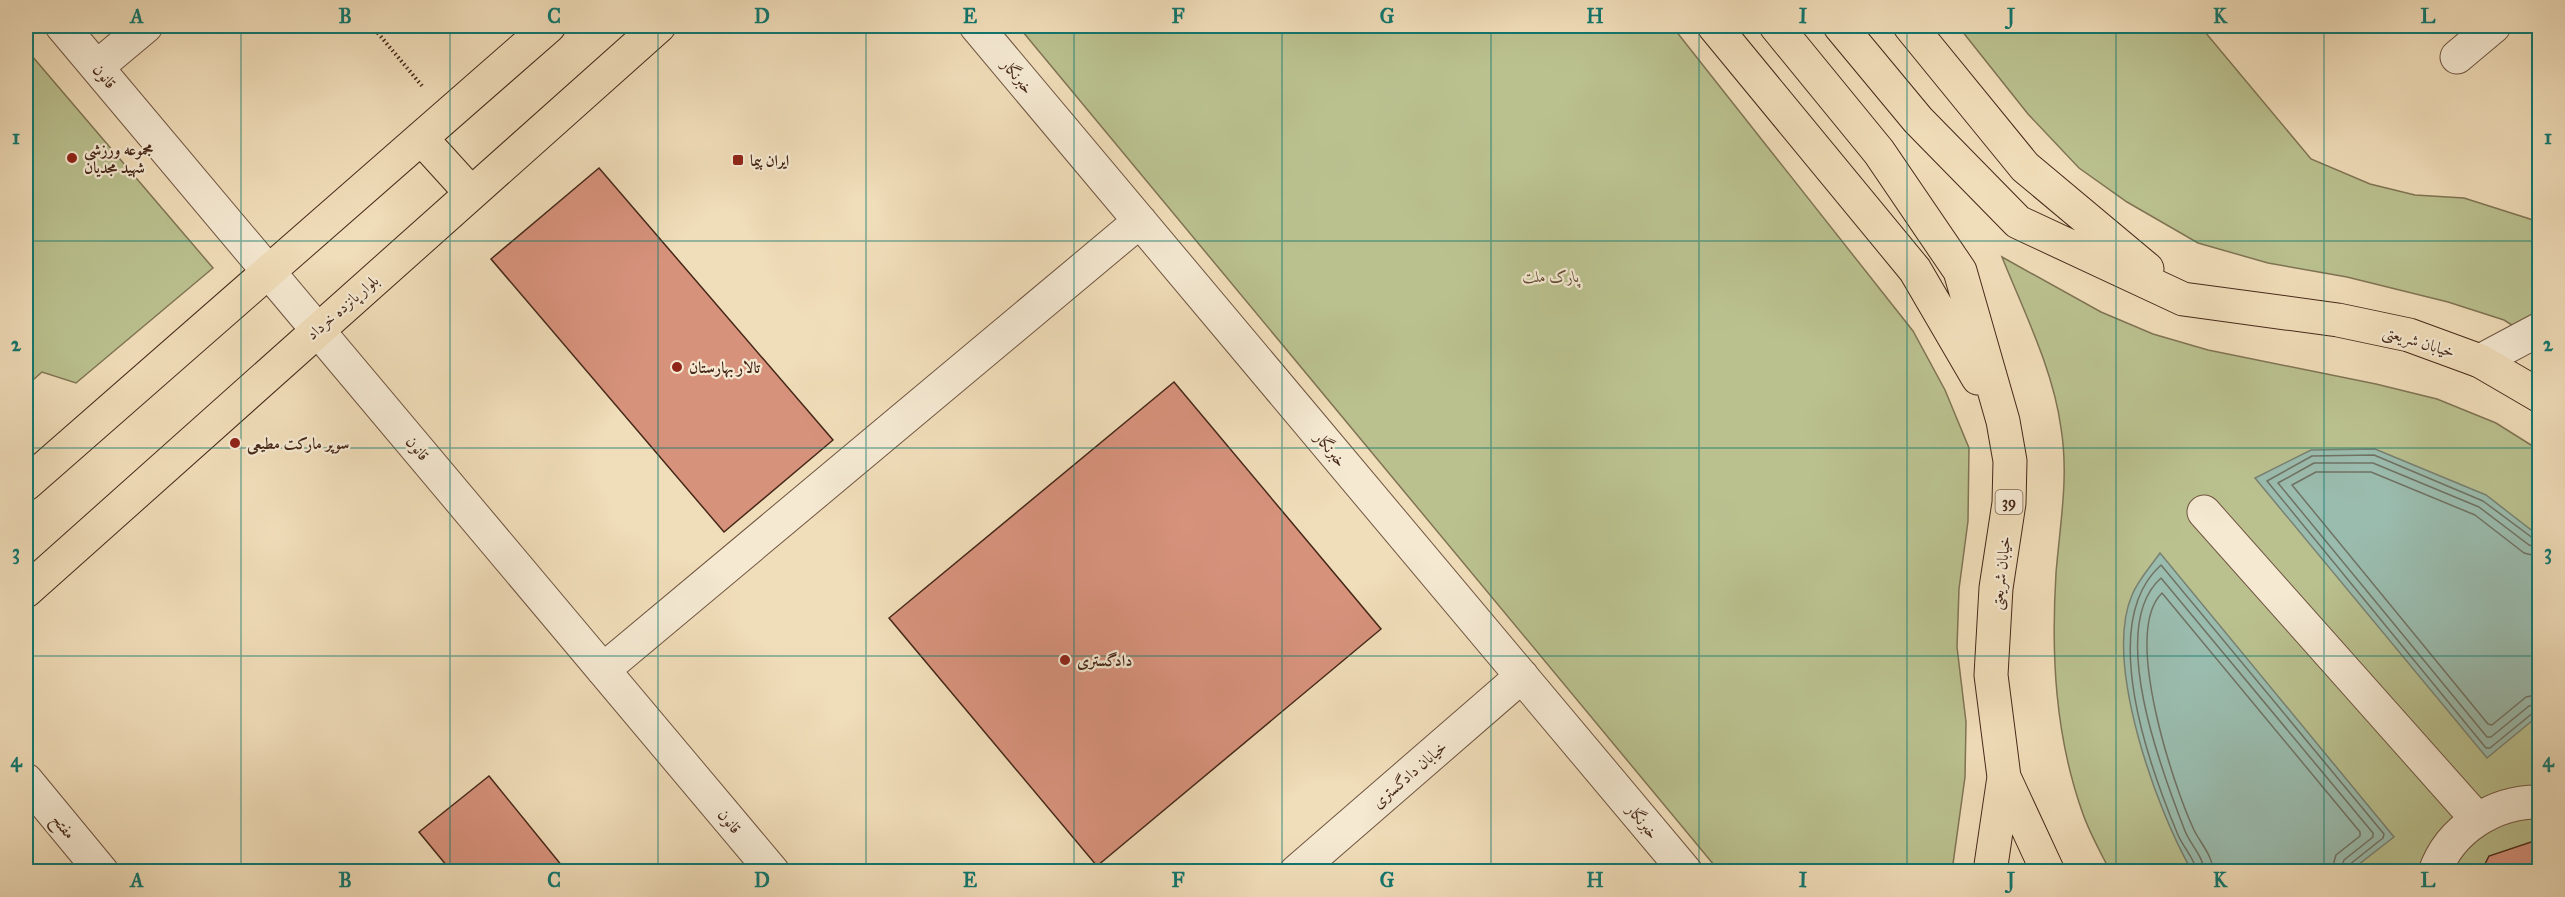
<svg xmlns="http://www.w3.org/2000/svg" width="2565" height="897" viewBox="0 0 2565 897" font-family="'IM FELL Great Primer',Amiri,serif">
<style>
.green{fill:#bac18f;stroke:#807454;stroke-width:1.5}
.water{fill:#9abcae;stroke:#788172;stroke-width:1.5}
.lines{fill:none;stroke-linecap:round;stroke-linejoin:round}
.shore{stroke:#707264;stroke-width:1.5}
.building{fill:#d7927c;stroke:#462819;stroke-width:1.5}
.minor-casing{stroke:#705541;stroke-width:35}
.major-casing{stroke:#462819;stroke-width:35}
.path{stroke:#462819;stroke-width:4;stroke-dasharray:1.5 3;stroke-linecap:butt}
.minor{stroke:#f5e9d2;stroke-width:33}
.major{stroke:#f0ddb9;stroke-width:33}
.grid{fill:none;stroke:#0f766e;stroke-width:1.5;stroke-opacity:0.55}
.poi-dot{fill:#8f2418;stroke:#f5e9d2;stroke-width:2}
.labels{text-anchor:middle;stroke-width:4.5;stroke-linejoin:round;paint-order:stroke}
.shield{fill:#f5e9d2;stroke:#7a6250;stroke-width:1.5}
.shield-label{font-size:15px;font-weight:bold;fill:#462819}
.street-label{font-size:16px;fill:#462819;stroke:#f5e9d2}
.poi-label{font-size:16px;font-weight:bold;fill:#462819;stroke:#f5e9d2;text-anchor:start}
.park-label{font-size:16px;font-style:italic;fill:#634e36;stroke:#f5e9d2}
.neatline{fill:none;stroke:#0f766e;stroke-width:2}
.grid-label{font-size:20px;text-anchor:middle;font-weight:bold;fill:#0f766e}
</style>
<rect width="100%" height="100%" fill="#f0ddb9"/>
<filter id="stains"><feTurbulence type="fractalNoise" baseFrequency=".00333" numOctaves="4"/><feColorMatrix values="0 0 0 0 .2 0 0 0 0 .09 0 0 0 0 .02 0 0 0 .5 -.17"/></filter>
<radialGradient id="worn" r=".72"><stop offset=".6" stop-color="#630" stop-opacity="0"/><stop offset="1" stop-color="#630" stop-opacity=".3"/></radialGradient>
<!-- green -->
<path class="green" d="M1018 26H1672L1913 331 1945 390 1969 448 1968 521 1959 589 1957 647 1966 722 1965 777 1952 871H1719Z
M1958 26H2200L2311 159 2370 184 2415 195 2464 198 2530 219 2539 226V342L2504 320 2448 302 2347 277 2268 263 2198 243 2127 202 2079 168 2028 114Z
M26 49 213 268 76 383 42 372 26 386Z
M2002 257 2101 312 2153 334 2208 350 2376 384 2437 399 2496 423 2539 450V871H2110C2101 853 2090 834 2083 814 2055 736 2051 655 2056 573 2060 524 2069 477 2061 428 2053 369 2024 312 2002 257Z"/>
<!-- water -->
<path class="water" d="M2375 449 2486 495 2539 536V715L2487 758 2255 478 2311 450Z
M2160 553 2394 837 2350 871H2192C2157 811 2103 663 2132 595 2138 580 2151 566 2160 553Z"/>
<g class="lines">
<!-- shore -->
<path class="shore" d="M2540 540 2534 539 2483 501 2374 455 2312 456 2267 481 2486 748H2490L2534 712 2540 711
M2540 548 2529 545 2479 507 2373 463H2314L2278 483 2487 737H2491L2529 706 2540 703
M2540 557 2524 553 2475 515 2371 472H2316L2292 485 2488 724 2492 725 2526 697 2540 694
M2197 872C2195 859 2183 847 2178 835 2150 768 2096 623 2161 565L2384 834 2383 838 2349 865 2347 872
M2204 872C2204 857 2190 844 2185 831 2162 772 2106 627 2161 578L2373 833V837L2344 860 2340 872
M2213 872C2213 856 2201 844 2194 830 2173 785 2122 632 2162 593L2360 832V836L2336 855 2331 872"/>
</g>
<!-- building -->
<path class="building" d="M599 168 833 440 724 532 491 259Z
M1174 382 1381 629 1097 866 889 618Z
M489 776 567 872H452L419 832Z
M2540 839V872H2481L2489 856Z"/>
<g class="lines">
<defs>
<path id="minor" d="M62 26 773 872
M976 26 1686 872
M2457 57 2494 26
M97 67 146 26
M2480 361 2540 329
M2204 512 2477 819
M603 670 1140 221
M26 780 102 872
M1296 872 1522 676
M2435 872C2450 829 2495 801 2540 802"/>
<path id="major" d="M1714 26 1915 270 1978 378
M1776 26 1879 152 1960 271 2003 421 2010 461 2009 503 1996 588 1991 675 2004 777 2048 872
M1840 26 1918 120 2018 222 2183 299 2338 320 2409 335 2480 361 2540 396
M1910 26 2025 167 2147 269
M421 138 471 193
M26 484 549 26
M26 591 659 26
M1990 872 2004 777"/>
</defs>
<!-- minor casing -->
<use href="#minor" class="minor-casing"/>
<!-- major casing -->
<use href="#major" class="major-casing"/>
<!-- path -->
<path class="path" d="M372 26 423 87"/>
<!-- minor -->
<use href="#minor" class="minor"/>
<!-- major -->
<use href="#major" class="major"/>
</g>
<!-- grid -->
<path class="grid" d="M241 26V872M450 26V872M658 26V872M866 26V872M1074 26V872M1282 26V872M1491 26V872M1699 26V872M1907 26V872M2116 26V872M2324 26V872M26 241H2540M26 448H2540M26 656H2540"/>
<!-- markers -->
<g class="poi-dot">
<circle cx="72" cy="158" r="6"/>
<rect x="732" y="154" width="12" height="12" rx="3"/>
<circle cx="677" cy="367" r="6"/>
<circle cx="235" cy="443" r="6"/>
<circle cx="1065" cy="660" r="6"/>
</g>
<g class="labels">
<!-- shield labels -->
<rect class="shield" x="1995.5" y="490" width="27" height="24" rx="4.5"/>
<g class="shield-label">
<text x="2009" y="507">39</text>
</g>
<!-- street labels -->
<g class="street-label">
<text transform="translate(105 76) rotate(50)" y="6">قانون</text>
<text transform="translate(1018 76) rotate(50)" y="6">خبرنگار</text>
<text transform="translate(342 307) rotate(-41)" y="6">بلوار پانزده خرداد</text>
<text transform="translate(2419 341) rotate(17)" y="6">خیابان شریعتی</text>
<text transform="translate(418 448) rotate(50)" y="6">قانون</text>
<text transform="translate(1331 449) rotate(50)" y="6">خبرنگار</text>
<text transform="translate(2000 573) rotate(-83)" y="6">خیابان شریعتی</text>
<text transform="translate(1409 774) rotate(-41)" y="6">خیابان دادگستری</text>
<text transform="translate(730 821) rotate(50)" y="6">قانون</text>
<text transform="translate(1643 821) rotate(50)" y="6">خبرنگار</text>
<text transform="translate(64 826) rotate(50)" y="6">مفتح</text>
</g>
<!-- poi labels -->
<g class="poi-label">
<text x="84" y="155">مجموعه ورزشی<tspan x="84" dy="18">شهید مجدیان</tspan></text>
<text x="750" y="166">ایران پیما</text>
<text x="689" y="373">تالار بهارستان</text>
<text x="247" y="449">سوپر مارکت مطیعی</text>
<text x="1077" y="666">دادگستری</text>
</g>
<!-- park labels -->
<g class="park-label">
<text x="1551" y="282">پارک ملت</text>
</g>
</g>
<!-- margin -->
<rect width="2565" height="897" fill="none" stroke="#f0ddb9" stroke-width="66"/>
<rect x="33" y="33" width="2499" height="831" class="neatline"/>
<g class="grid-label">
<text x="137" y="23">A</text>
<text x="345" y="23">B</text>
<text x="554" y="23">C</text>
<text x="762" y="23">D</text>
<text x="970" y="23">E</text>
<text x="1178" y="23">F</text>
<text x="1387" y="23">G</text>
<text x="1595" y="23">H</text>
<text x="1803" y="23">I</text>
<text x="2011" y="23">J</text>
<text x="2220" y="23">K</text>
<text x="2428" y="23">L</text>
<text x="16" y="144">1</text>
<text x="2548" y="144">1</text>
<text x="16" y="351">2</text>
<text x="2548" y="351">2</text>
<text x="16" y="559">3</text>
<text x="2548" y="559">3</text>
<text x="16" y="767">4</text>
<text x="2548" y="767">4</text>
<text x="137" y="887">A</text>
<text x="345" y="887">B</text>
<text x="554" y="887">C</text>
<text x="762" y="887">D</text>
<text x="970" y="887">E</text>
<text x="1178" y="887">F</text>
<text x="1387" y="887">G</text>
<text x="1595" y="887">H</text>
<text x="1803" y="887">I</text>
<text x="2011" y="887">J</text>
<text x="2220" y="887">K</text>
<text x="2428" y="887">L</text>
</g>
<rect width="100%" height="100%" filter="url(#stains)"/>
<rect width="100%" height="100%" fill="url(#worn)"/>
</svg>
